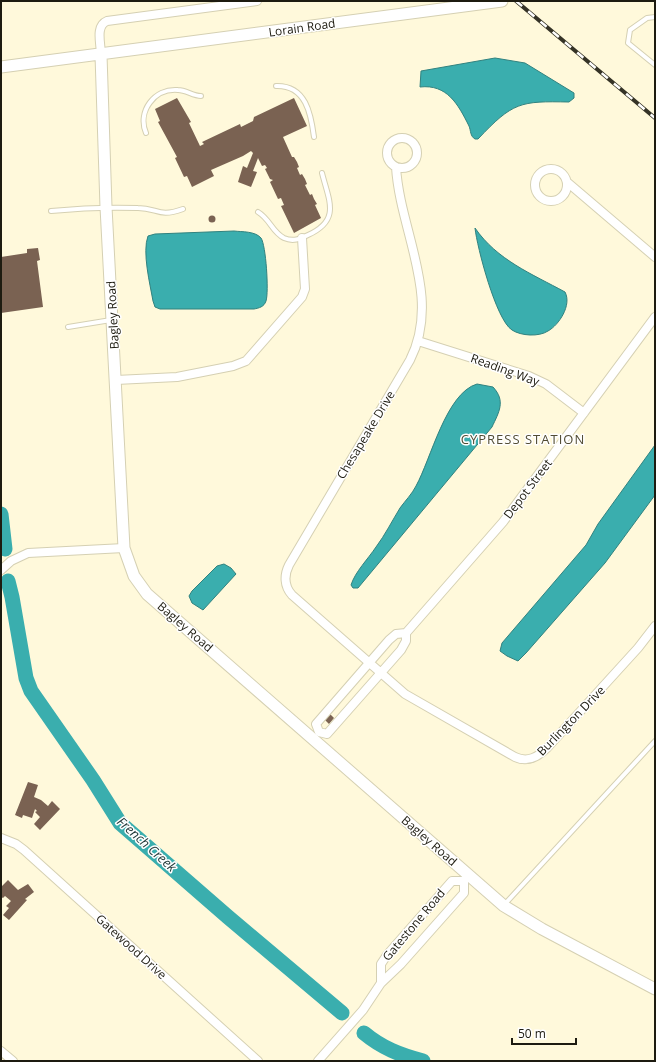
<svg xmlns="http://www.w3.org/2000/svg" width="656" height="1062" viewBox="0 0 656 1062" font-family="'Open Sans',sans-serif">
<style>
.water{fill:#3aaeae;stroke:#31827f}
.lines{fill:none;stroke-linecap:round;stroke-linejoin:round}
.river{stroke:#3aaeae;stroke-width:15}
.building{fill:#7a6252}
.service-casing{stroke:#d5d0b3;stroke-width:6}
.minor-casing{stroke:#d5d0b3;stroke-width:10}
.tertiary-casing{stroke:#d5d0b3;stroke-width:13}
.service{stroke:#fff;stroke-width:4}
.minor{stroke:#fff;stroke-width:8}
.tertiary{stroke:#fff;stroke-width:11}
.rail-casing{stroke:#353326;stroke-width:4}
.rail{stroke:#fff;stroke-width:2.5;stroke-dasharray:8;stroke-linecap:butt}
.labels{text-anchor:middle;stroke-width:3;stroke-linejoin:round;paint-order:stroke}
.street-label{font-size:12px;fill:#1d1b10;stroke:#fff}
.neighbourhood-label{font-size:13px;letter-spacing:1px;fill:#524d34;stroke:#fff}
.water-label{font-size:13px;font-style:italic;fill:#1e3737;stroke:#fff}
</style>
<rect width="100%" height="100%" fill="#fff9db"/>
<!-- water -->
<path class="water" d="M495 58 525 63 574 93V98L569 102C520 101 513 102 478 139H475C470 136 471 131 469 126 458 104 447 84 420 87L421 71Z
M475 228C497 260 532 274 565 292 572 305 559 325 548 331 539 337 521 336 512 330 496 320 477 247 475 228Z
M234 231C242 232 255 231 261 238 266 245 269 292 266 301 264 307 259 308 254 309H160L155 307 153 301C150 284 142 252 148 236L155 234Z
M477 384 493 387C506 401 499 412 492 427L358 588H353L351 585C355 572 368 559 376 547 385 535 392 521 400 508 405 501 412 494 416 486 431 459 446 393 477 384Z
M655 445V495L605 563 526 653 518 661 507 656 500 651 502 643 586 545 598 524Z
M224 564 231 568 236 574 203 610 192 603 189 596 192 591 217 566Z"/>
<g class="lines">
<!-- river -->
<path class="river" d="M1 514 5 549
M8 581 12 597 26 678 31 691 93 780 120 823 228 917 342 1013
M364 1033C382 1048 400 1055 423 1061"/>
</g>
<!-- building -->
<path class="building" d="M177 98 191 122 189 123 200 146 204 144 202 142 240 124 241 127 253 121 254 117 294 98 307 126 283 137 292 157H294L297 162 299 167 297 168 300 175 302 174 305 179 307 184 305 185 310 195 312 194 314 199 317 204 315 205 321 218 294 233 281 206 284 205 281 198 278 199 270 182 273 180 270 179 265 169 267 168 265 165 262 166 258 158 253 171 257 172 251 187 238 182 243 166 247 168 253 153 251 151 243 156 211 170 214 176 192 187 187 176 184 177 175 158 177 157 158 122 160 121 155 109Z
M208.5 219a3.5 3.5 0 1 1 7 0a3.5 3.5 0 1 1-7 0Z
M38 248 40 260 37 261 43 307 1 313V257L27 253V249Z
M330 714 334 718 329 724 325 720Z
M28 782 38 785 34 797 41 800 48 806 52 801 60 809 40 830 34 824 40 817 35 812 37 811 35 809 32 818 23 815 22 818 15 815Z
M8 880 18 890 28 884 34 892 25 899 27 900 9 920 3 915 9 908 6 906 11 901 5 896 3 898 1 897V887Z"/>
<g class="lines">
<defs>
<path id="service" d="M655 17 647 18 630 30 628 43 655 65
M276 86C306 85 311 114 314 137
M146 133C137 112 154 88 178 90 186 90 193 96 201 96
M51 211C81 208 109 207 138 208 158 208 158 218 183 209
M258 212C270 219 272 232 284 238 293 242 300 239 308 235 341 220 329 201 322 173
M68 327 111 320
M504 905 655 741"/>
<path id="minor" d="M101 55C101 44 95 26 107 21L257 1
M387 153a15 15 0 1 1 30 0a15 15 0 1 1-30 0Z
M396 167C400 232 442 297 410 360L289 565C284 575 284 586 292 595L405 694 515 757C528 763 538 757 547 748L638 648 655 626
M535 185a16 16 0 1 1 32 0a16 16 0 1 1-32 0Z
M567 182 655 257
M418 341 529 376 546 384 584 413
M116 380 177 377 233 366 246 361 302 297 305 289 302 238
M1 570 11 561 28 553 124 548
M406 633 503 522 655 317
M406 633V641L401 650 327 734 319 732 316 724 389 640 396 634Z
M1 838 16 844 24 850 258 1061
M381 983V964L387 955 452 881H464
M1 1051 13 1061
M318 1061 363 1010 381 983 401 964 464 893V881L468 876"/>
<path id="tertiary" d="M101 55 106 207 124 548 134 576 147 594 504 906 542 929 655 989
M1 67 502 1"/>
</defs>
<!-- service casing -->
<use href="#service" class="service-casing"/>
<!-- minor casing -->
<use href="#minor" class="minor-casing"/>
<!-- tertiary casing -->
<use href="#tertiary" class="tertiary-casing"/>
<!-- service -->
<use href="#service" class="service"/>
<!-- minor -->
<use href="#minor" class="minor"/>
<!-- tertiary -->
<use href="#tertiary" class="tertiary"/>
<defs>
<path id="rail" d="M516 1 655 118"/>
</defs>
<!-- rail casing -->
<use href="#rail" class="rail-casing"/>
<!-- rail -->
<use href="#rail" class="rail"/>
</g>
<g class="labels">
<!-- street labels -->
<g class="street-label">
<text transform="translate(302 28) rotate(-8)" y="4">Lorain Road</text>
<text transform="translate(113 315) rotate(-93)" y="4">Bagley Road</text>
<text transform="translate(505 370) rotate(20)" y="4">Reading Way</text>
<text transform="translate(366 435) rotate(-59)" y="4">Chesapeake Drive</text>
<text transform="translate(528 489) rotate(-53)" y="4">Depot Street</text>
<text transform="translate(185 627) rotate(41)" y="4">Bagley Road</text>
<text transform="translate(571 721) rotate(-46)" y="4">Burlington Drive</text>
<text transform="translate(429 841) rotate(41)" y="4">Bagley Road</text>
<text transform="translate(414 925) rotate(-50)" y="4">Gatestone Road</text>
<text transform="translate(131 947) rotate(42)" y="4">Gatewood Drive</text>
</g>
<!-- neighbourhood labels -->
<g class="neighbourhood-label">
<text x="523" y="444">CYPRESS STATION</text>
</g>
<!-- water labels -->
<g class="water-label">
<text transform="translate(147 844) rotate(42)" y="5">French Creek</text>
</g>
</g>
<!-- border -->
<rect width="656" height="1062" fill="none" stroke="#1d1b10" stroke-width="4"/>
<!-- scale -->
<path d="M512 1038v6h64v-6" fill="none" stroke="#1d1b10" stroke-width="2"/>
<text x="518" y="1038" font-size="12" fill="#1d1b10" stroke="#ffffff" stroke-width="3" paint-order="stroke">50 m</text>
</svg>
